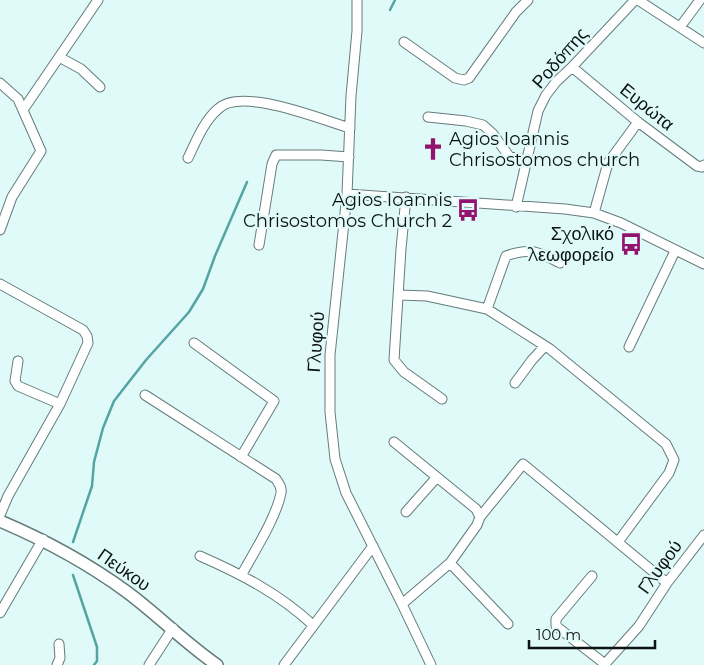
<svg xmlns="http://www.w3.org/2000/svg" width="704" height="665" viewBox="0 0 704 665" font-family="Montserrat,sans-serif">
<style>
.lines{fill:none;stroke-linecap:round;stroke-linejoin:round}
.stream{stroke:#53a5a4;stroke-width:2.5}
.street-casing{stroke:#647c7b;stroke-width:11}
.secondary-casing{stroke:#647c7b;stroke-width:14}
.street{stroke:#fff;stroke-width:9}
.secondary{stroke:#fff;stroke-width:11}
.labels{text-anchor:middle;stroke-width:4.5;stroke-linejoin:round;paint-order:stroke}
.street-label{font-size:18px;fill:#0b1414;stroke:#e0faf9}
.poi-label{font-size:18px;fill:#0b1414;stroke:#e0faf9;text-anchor:end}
</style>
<rect width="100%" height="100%" fill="#e0faf9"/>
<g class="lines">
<!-- stream -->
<path class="stream" d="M390 10 395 0
M73 542 92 486 94 462 103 428 114 401 146 360 189 312 203 289 215 256 247 182
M73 575 97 647V661L94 665"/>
<defs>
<path id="street" d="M357 0V31L351 96 347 194 330 355V412L335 459 346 493 402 604 431 665
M638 0 704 43
M680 27 700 0
M404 42 455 78 464 80 469 78 516 12 528 0
M59 57 81 69 100 87
M572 67 638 122 697 166 702 167 704 165
M0 83 18 99 41 151 12 197 0 230
M23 110 98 0
M428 117 466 121 483 125 492 133 509 156 526 161
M188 158C196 141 204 121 218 109 241 86 322 120 350 128
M347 194 565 209 594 213 621 223 704 264
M406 197 401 249 394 360 404 372 442 399
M516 207 538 111 546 95 556 82 572 67 635 0
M594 213 608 163 638 122
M259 245 272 164 276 155H321L349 157
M0 284 83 330 87 336 88 343 60 404 18 386 15 381 18 361
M399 295 427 296 487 309 550 349 666 444 674 460 669 473 618 542
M487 309 506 256C530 247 539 252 560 263
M194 343 274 401 241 457
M629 347 675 251
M515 383 532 360 545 346
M145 395 276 479C279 484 282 487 281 493 276 518 254 552 242 574
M394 442 476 509 480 517
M406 512 437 477
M0 515 8 496 60 404
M200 556C243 575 278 593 313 625
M450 563 508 624
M592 576 556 619V626L605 664
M402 604 450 563 477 525 480 517 523 464 667 583
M0 613 43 539
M57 665 60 658 59 644
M149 665 173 628
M284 665 373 546
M604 665 639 626 667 583 704 535"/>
<path id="secondary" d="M0 521C47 541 86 562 127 592 158 615 185 643 217 665"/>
</defs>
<!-- street casing -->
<use href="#street" class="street-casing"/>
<!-- secondary casing -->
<use href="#secondary" class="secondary-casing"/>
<!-- street -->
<use href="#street" class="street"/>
<!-- secondary -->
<use href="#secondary" class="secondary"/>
</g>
<!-- icons -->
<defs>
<symbol id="church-bare" viewBox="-9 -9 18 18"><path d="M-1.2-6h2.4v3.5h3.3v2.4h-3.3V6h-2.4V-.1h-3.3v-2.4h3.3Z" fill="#93146e" stroke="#e0faf9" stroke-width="2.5" paint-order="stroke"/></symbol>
<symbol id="bus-bare" viewBox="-9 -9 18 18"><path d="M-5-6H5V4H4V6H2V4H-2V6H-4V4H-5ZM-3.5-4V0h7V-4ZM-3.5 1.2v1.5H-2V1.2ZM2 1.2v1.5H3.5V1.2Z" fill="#93146e" stroke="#e0faf9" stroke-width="2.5" paint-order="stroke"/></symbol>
</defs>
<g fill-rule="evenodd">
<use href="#church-bare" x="417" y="133" width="32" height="32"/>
<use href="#bus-bare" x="452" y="194" width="32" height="32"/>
<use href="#bus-bare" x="615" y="228" width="32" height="32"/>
</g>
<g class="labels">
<!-- street labels -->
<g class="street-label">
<text transform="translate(560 58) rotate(-49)" y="6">Ροδόπης</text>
<text transform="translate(647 107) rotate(39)" y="6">Ευρώτα</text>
<text transform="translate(316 342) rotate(-86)" y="6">Γλυφού</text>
<text transform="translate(660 567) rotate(-54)" y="6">Γλυφού</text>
<text transform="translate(124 570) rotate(35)" y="6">Πεύκου</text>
</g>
<!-- poi labels -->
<g class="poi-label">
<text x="449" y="145" text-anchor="start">Agios Ioannis<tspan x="449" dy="21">Chrisostomos church</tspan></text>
<text x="452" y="206">Agios Ioannis<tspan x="452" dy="21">Chrisostomos Church 2</tspan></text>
<text x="614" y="240">Σχολικό<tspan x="614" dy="21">λεωφορείο</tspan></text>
</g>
</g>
<!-- scale -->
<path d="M529 640v8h126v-8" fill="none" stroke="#0b1414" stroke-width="2.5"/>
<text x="536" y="640" font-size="15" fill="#0b1414" stroke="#e0faf9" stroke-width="4" paint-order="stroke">100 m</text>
</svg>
